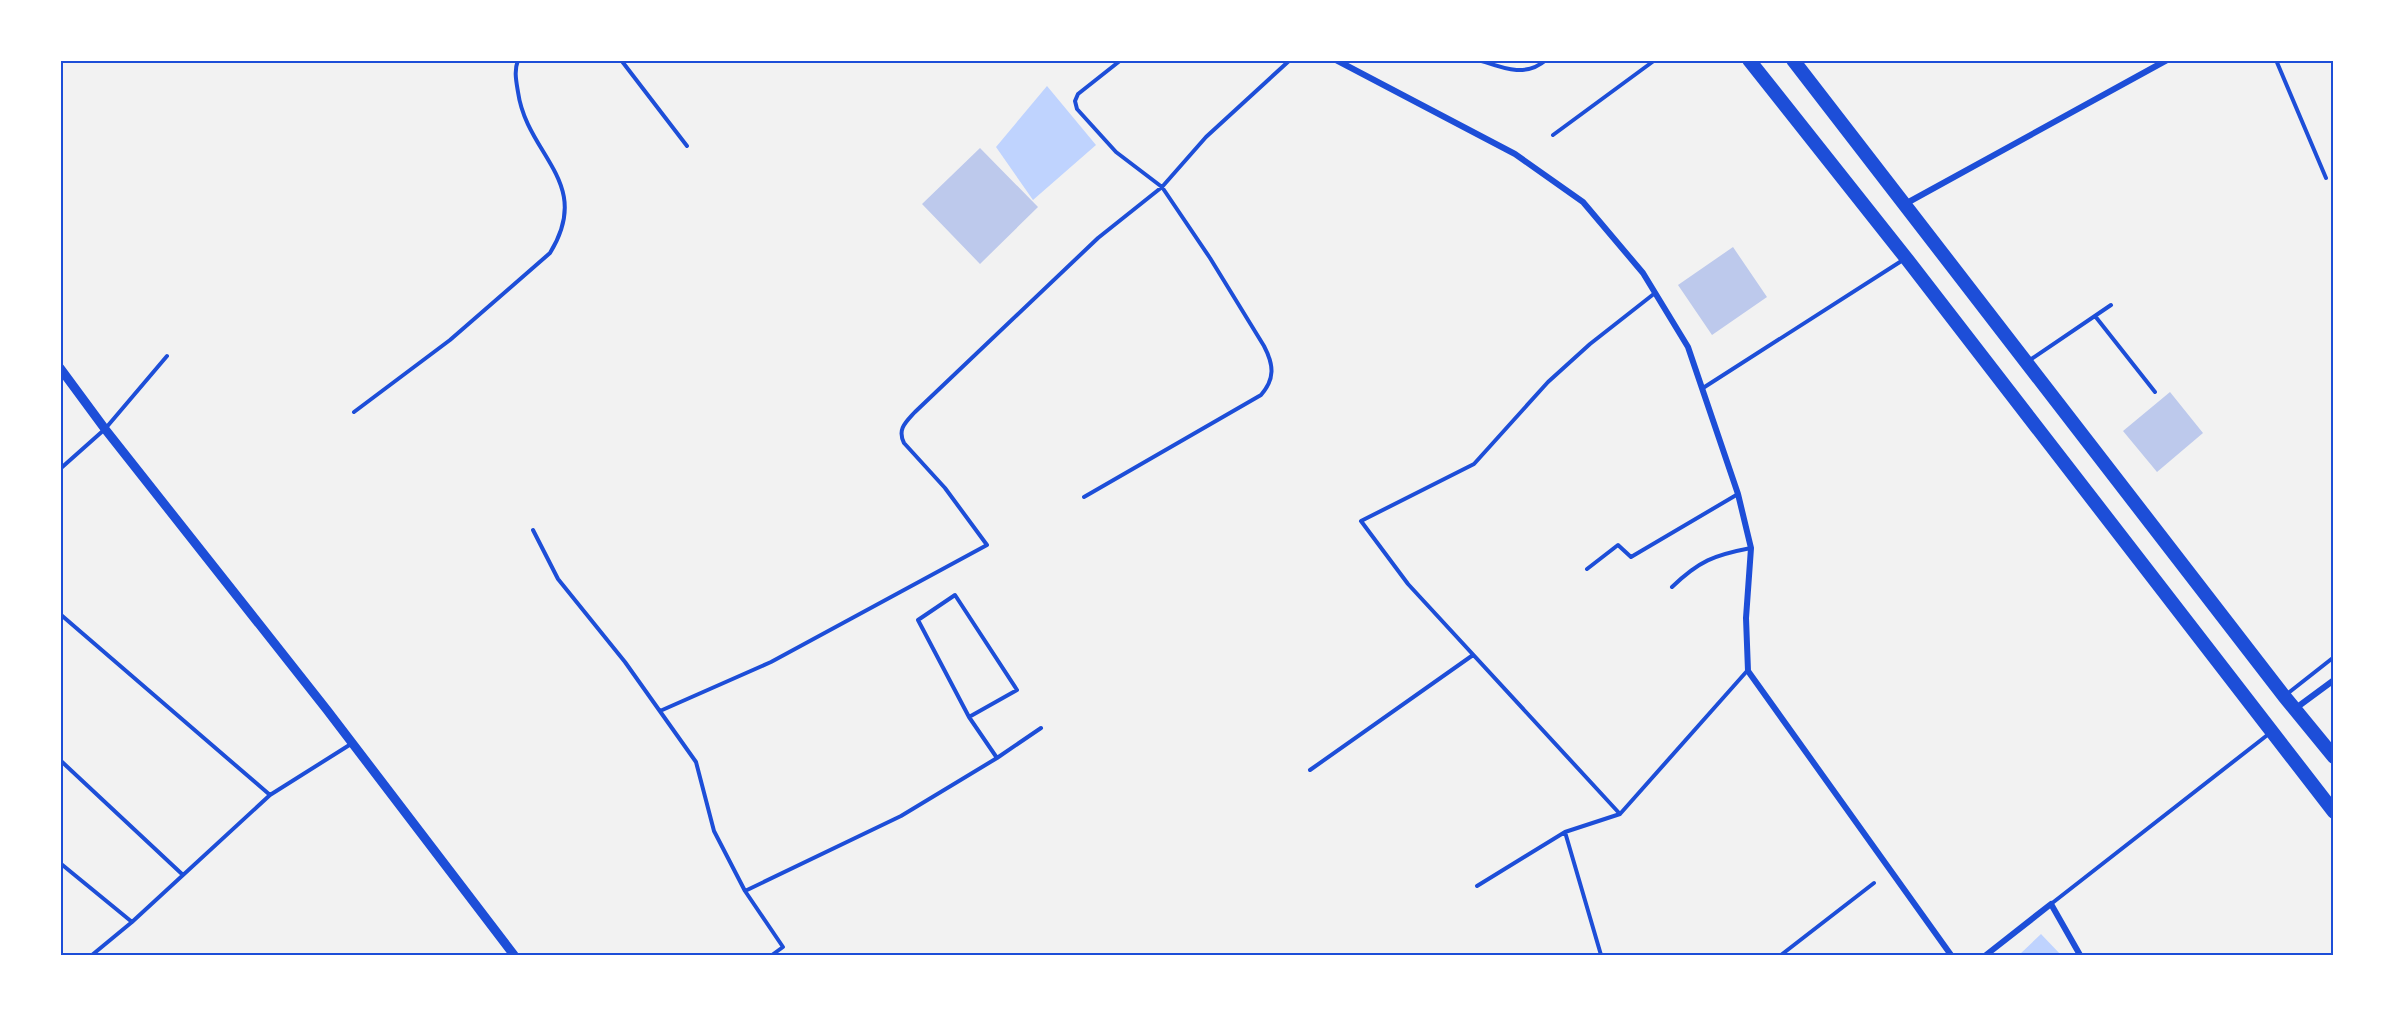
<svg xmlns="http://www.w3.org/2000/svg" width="2394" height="1015" viewBox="0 0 2394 1015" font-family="Ubuntu,sans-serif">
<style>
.water{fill:#bfd3fe}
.building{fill:#bdc9ec}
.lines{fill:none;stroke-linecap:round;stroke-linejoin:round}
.service{stroke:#1d4ed8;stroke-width:4}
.minor{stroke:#1d4ed8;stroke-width:6}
.tertiary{stroke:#1d4ed8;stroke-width:9}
.trunk{stroke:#1d4ed8;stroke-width:14}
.neatline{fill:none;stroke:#1d4ed8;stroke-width:2}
</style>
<rect width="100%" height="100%" fill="#f2f2f2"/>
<!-- water -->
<path class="water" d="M1047 86 1096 145 1033 200 996 147Z
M2041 934 2061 955H2019Z"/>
<!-- building -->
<path class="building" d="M980 148 1038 207 980 264 922 204Z
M1733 247 1767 297 1712 335 1678 285Z
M2170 392 2203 433 2157 472 2123 431Z"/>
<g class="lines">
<!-- service -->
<path class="service" d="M621 60 687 146
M1479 60C1503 68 1525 78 1546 60
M2276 60 2326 178
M1553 135 1655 60
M2095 316 2155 392
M2030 360 2111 305
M1703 388 1903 260
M354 412 450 340 550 253C594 182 527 156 518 92 516 80 514 71 518 60
M60 469 105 429 167 356
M1084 497 1261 395C1275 379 1274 365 1264 346L1210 258 1162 187 1116 152 1077 109 1075 101 1078 94 1121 60
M533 530 558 579 625 662 696 762 714 831 745 891 783 947 772 955
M1587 569 1618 545 1631 557 1738 494
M1672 587C1699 561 1714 555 1751 548
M60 614 270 795
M2287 694 2334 657
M660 711 771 662 987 545 945 488 904 443C897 429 906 422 915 412L1098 238 1162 187 1206 137 1290 60
M969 717 1017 690 955 595 918 620 969 717 997 758
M60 760 183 875
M1310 770 1473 655
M1620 814 1408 584 1361 521 1474 464 1548 382 1590 344 1655 293
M1565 832 1601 955
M60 863 132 922
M1477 886 1565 832 1620 814 1747 671
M745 891 901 816 997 758 1041 728
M2051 904 2270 733
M92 955 132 922 270 795 351 744
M1781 955 1874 883"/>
<!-- minor -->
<path class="minor" d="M1336 60 1515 154 1583 202 1643 273 1688 347 1738 494 1751 548 1746 618 1748 671 1951 955
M1905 204 2167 60
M2296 708 2334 680
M1986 955 2051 904 2080 955"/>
<!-- tertiary -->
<path class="tertiary" d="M60 368 105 429 327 710 514 955"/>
<!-- trunk -->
<path class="trunk" d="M1749 60 1906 258 2334 812
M1793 60 2284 696 2334 757"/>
</g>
<!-- border -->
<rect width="2394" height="1015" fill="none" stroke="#ffffff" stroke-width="123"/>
<rect x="62" y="62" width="2270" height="892" class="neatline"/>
</svg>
